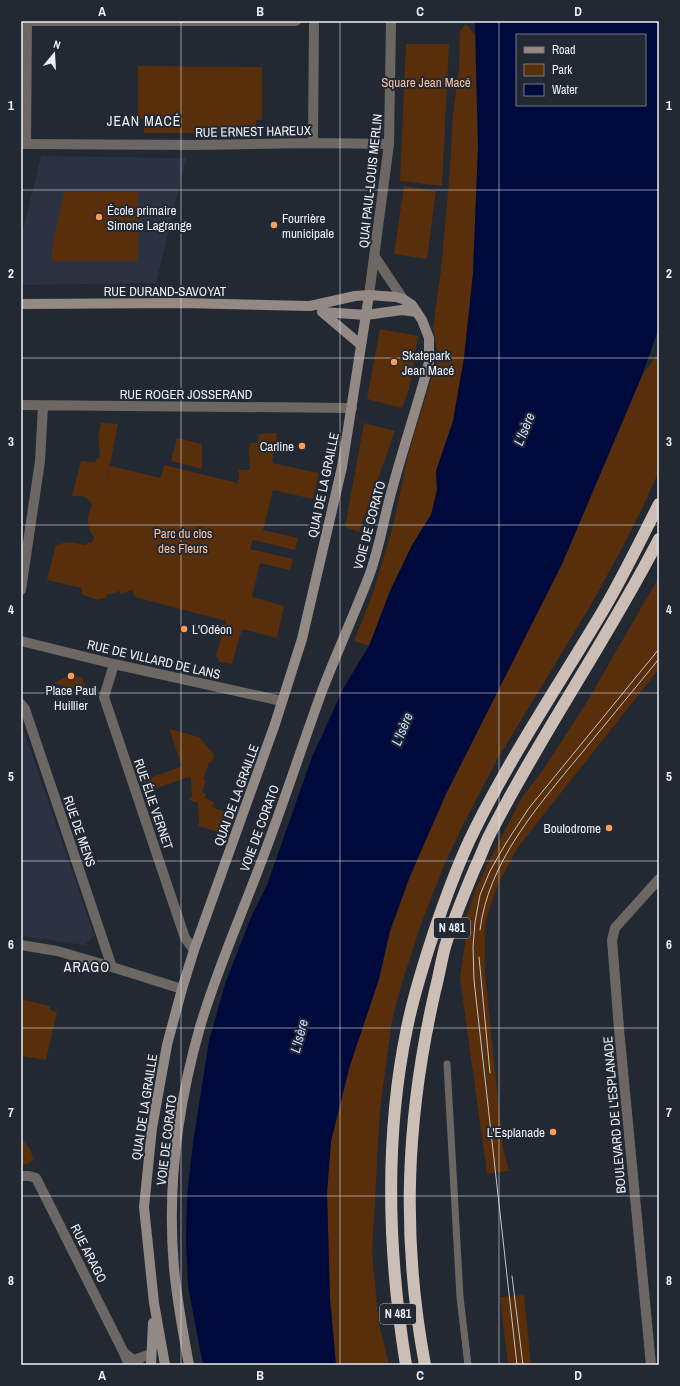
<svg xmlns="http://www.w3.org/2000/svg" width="680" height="1386" viewBox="0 0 680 1386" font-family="'Archivo Narrow',sans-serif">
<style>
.built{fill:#2b3342}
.green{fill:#582e0b}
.water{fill:#00093b;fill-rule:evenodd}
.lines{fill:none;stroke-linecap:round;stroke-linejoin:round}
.lane{stroke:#6d6764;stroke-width:7}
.street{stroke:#6d6764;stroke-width:10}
.secondary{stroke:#938a85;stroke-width:10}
.highway{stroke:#ccbeb5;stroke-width:12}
.tram{stroke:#c2c6cd;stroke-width:1}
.grid{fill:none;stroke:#edf1f7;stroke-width:1;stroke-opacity:0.55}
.poi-dot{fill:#fd9d55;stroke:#232933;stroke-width:1.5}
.labels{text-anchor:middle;stroke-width:4;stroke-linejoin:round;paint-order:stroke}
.shield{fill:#232933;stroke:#b0b5bc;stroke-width:1}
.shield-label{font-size:12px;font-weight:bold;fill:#edf1f7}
.park-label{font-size:13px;fill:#f5c09d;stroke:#232933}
.street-label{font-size:13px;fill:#edf1f7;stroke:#232933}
.poi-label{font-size:13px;fill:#edf1f7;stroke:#232933;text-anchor:start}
.neighbourhood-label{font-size:14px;letter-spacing:1px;fill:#edf1f7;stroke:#232933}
.water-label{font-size:14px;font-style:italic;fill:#c6d9fb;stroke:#232933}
.neatline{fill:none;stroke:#edf1f7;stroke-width:1.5}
.grid-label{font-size:13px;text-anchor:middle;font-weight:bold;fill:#edf1f7}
</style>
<rect width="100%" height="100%" fill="#232933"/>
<!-- built -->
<path class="built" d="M41 156 186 158 156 283 21 285V239Z
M21 725 22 726 94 935 85 945 21 936Z"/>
<!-- green -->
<path class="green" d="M466 24 475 35 478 146 473 274 464 358 453 421 436 471 437 490 431 515 412 545 390 591 369 646 354 641 373 593 394 522 408 455 438 356 433 328 441 270 449 181 453 115 459 68 460 31Z
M406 44H449L442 186 400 181Z
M138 66 262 67V120H256V133H144V119H138Z
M404 186 436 191 427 259 394 254Z
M64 192H138V261H52V246Z
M380 329 418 336 409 389 402 408 367 399Z
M659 351V471L642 509 619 554 589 608 498 758 463 825 445 863 421 924 401 986 392 1020 380 1110 372 1253 379 1324 389 1365H336L330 1299 327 1193 331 1141 350 1065 379 979 390 931 410 876 446 794 562 564 641 378Z
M101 423 118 424 105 488 110 466 161 478 164 465 238 483 239 470H250L249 448 251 443H257L259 434 277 433 272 463 319 473 313 499 273 490 263 530 298 538 295 550 253 540 250 549 293 559 290 570 260 563 252 597 284 606 277 638 242 629 232 664 220 662 216 656 226 621 135 597 132 590 121 594 120 591 107 595V597L98 600 81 594 82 588 47 580 56 545 68 542 86 545 88 542 92 543 94 537C85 524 87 518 92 504 87 495 81 496 72 496L81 461 94 462 100 457 98 437Z
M364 423 395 431 359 532 345 527Z
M177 438 202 444V469L171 461Z
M659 577V669L518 847 498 884 491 904 486 921 485 936V973L503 1148 509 1171 487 1174 460 978 467 931 464 923 477 886 490 859 522 797 543 770 588 700Z
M71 674 82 678 88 693 54 683Z
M170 729 199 737 212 752 214 757 211 763H209L203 780 206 781 202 792 206 794 204 798 214 802 212 807 225 812 227 811 234 813 226 835 199 826 198 803 189 800 192 796 191 778 188 777 146 792 142 781 182 766 172 738Z
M21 999 50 1006V1010L57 1012 46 1060 21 1056Z
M21 1138C27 1145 33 1151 33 1161L28 1164 21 1165Z
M524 1295 531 1365H508L500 1297Z"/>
<!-- water -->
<path class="water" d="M475 21H659V328L641 378 562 564 446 794 410 876 390 931 379 979 350 1065 331 1141 327 1193 330 1299 336 1365H203L188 1286 186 1241 187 1196 193 1143 209 1041 225 984 251 917 267 885 312 757 344 687 369 646 390 591 412 545 431 515 437 490 436 471 453 421 464 358 473 274 478 146ZM517 35H645V105H517Z"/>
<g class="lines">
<!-- lane -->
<path class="lane" d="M447 1064 460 1297 468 1365"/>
<!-- street -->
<path class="street" d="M21 21H296
M313 143 314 21
M21 144 195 145 313 143 389 144
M26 144 27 21
M375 257 403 299
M369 295 389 144 391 21
M21 405 352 408
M21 590 40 461 43 406
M21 641 114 664 282 701
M114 664 104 697 185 938 194 950
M21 704 25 709 112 967
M21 945 57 951 112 967 182 989
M21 1176H29L36 1178 124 1353 129 1365
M126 1354 139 1365
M134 1360 151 1354
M651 1365 619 1029 612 940 615 928 659 879"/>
<!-- secondary -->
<path class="secondary" d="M21 304 182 303 310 306 355 296 369 295 396 297 403 299 412 305 422 320 429 338V362L425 377C415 413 403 449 393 486 384 516 380 547 369 576 354 615 337 652 322 691 302 746 284 802 263 857 242 914 217 969 200 1027 178 1104 167 1188 174 1268 177 1301 183 1333 189 1365
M322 312 361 345
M323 312 366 315 402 310 417 312
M151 1365 153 1323
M165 1365 154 1303 144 1207 152 1128 167 1045 182 989 194 950 275 724 302 639 342 467 369 295"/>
<!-- highway -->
<path class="highway" d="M406 1365C388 1254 384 1139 407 1028 414 993 425 959 436 926 447 894 459 861 474 831 511 756 558 686 601 614 622 579 640 541 659 504
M425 1365C401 1236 406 1118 435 991 439 976 441 962 445 947 453 920 464 894 475 868 480 858 484 846 489 836 541 734 607 640 659 539"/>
<!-- tram -->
<path class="tram" d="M480 930C488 862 538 806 580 755 606 723 633 691 659 659
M479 957 490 1073
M512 1276 523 1365
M517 1365 474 980 473 947 475 922 480 895 490 871 506 843 529 808 659 649"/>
</g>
<!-- grid -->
<path class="grid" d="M181 21V1365M340 21V1365M499 21V1365M21 190H659M21 358H659M21 525H659M21 693H659M21 861H659M21 1028H659M21 1196H659"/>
<!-- markers -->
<g class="poi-dot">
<circle cx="99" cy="217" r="4"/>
<circle cx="274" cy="225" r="4"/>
<circle cx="394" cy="362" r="4"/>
<circle cx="302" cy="446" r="4"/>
<circle cx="184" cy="629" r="4"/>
<circle cx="71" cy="676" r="4"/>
<circle cx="609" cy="828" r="4"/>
<circle cx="553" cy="1132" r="4"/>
</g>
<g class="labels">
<!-- shield labels -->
<g class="shield">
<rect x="434" y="918" width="36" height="20" rx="3"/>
<rect x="380" y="1304" width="36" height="20" rx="3"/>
</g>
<g class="shield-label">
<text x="452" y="932">N 481</text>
<text x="398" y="1318">N 481</text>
</g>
<!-- park labels -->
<g class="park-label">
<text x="426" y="87">Square Jean Macé</text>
<text x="183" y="538">Parc du clos<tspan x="183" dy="15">des Fleurs</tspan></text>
</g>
<!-- street labels -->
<g class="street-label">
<text transform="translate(253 131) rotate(-1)" y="5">RUE ERNEST HAREUX</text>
<text transform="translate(370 181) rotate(-84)" y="5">QUAI PAUL-LOUIS MERLIN</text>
<text x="165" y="296">RUE DURAND-SAVOYAT</text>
<text x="186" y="399">RUE ROGER JOSSERAND</text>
<text transform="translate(323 485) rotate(-78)" y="5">QUAI DE LA GRAILLE</text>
<text transform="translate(369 525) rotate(-75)" y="5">VOIE DE CORATO</text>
<text transform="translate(154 659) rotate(13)" y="5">RUE DE VILLARD DE LANS</text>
<text transform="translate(236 795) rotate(-70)" y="5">QUAI DE LA GRAILLE</text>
<text transform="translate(154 804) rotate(71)" y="5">RUE ÉLIE VERNET</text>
<text transform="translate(259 828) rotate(-70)" y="5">VOIE DE CORATO</text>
<text transform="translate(80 831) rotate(71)" y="5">RUE DE MENS</text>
<text transform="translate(144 1107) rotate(-81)" y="5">QUAI DE LA GRAILLE</text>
<text transform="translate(614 1115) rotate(-95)" y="5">BOULEVARD DE L'ESPLANADE</text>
<text transform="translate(166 1140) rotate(-83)" y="5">VOIE DE CORATO</text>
<text transform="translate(89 1253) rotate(63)" y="5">RUE ARAGO</text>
</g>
<!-- poi labels -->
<g class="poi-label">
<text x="107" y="215">École primaire<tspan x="107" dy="15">Simone Lagrange</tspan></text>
<text x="282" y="223">Fourrière<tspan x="282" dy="15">municipale</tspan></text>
<text x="402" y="360">Skatepark<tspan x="402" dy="15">Jean Macé</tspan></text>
<text x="294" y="451" text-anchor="end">Carline</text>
<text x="192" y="634">L'Odéon</text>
<text x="71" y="695" text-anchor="middle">Place Paul<tspan x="71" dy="15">Huillier</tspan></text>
<text x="601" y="833" text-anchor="end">Boulodrome</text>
<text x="545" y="1137" text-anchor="end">L'Esplanade</text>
</g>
<!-- neighbourhood labels -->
<g class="neighbourhood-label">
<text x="144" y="126">JEAN MACÉ</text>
<text x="87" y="972">ARAGO</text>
</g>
<!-- water labels -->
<g class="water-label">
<text transform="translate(524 429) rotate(-68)" y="5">L'Isère</text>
<text transform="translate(402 729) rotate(-68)" y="5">L'Isère</text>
<text transform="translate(299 1036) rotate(-75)" y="5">L'Isère</text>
</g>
</g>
<!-- border -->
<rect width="680" height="1386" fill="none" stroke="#232933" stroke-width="44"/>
<!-- legend -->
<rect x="516" y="34" width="130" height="72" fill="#232933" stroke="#747981"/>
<rect x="524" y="47" width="20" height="6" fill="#938a85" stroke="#747981"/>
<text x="552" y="54" font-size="12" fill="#edf1f7">Road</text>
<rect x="524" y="64" width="20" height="12" fill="#582e0b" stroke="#747981"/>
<text x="552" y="74" font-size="12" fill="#edf1f7">Park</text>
<rect x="524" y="84" width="20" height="12" fill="#00093b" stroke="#747981"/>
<text x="552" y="94" font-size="12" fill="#edf1f7">Water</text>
<!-- north arrow -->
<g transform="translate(54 54) rotate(18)" stroke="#232933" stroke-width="3" paint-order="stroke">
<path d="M0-3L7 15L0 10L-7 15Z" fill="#edf1f7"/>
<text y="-6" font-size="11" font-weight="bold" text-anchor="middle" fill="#edf1f7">N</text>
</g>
<rect x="22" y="22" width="636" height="1342" class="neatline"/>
<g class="grid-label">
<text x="102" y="16">A</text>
<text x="260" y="16">B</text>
<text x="420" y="16">C</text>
<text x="578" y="16">D</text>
<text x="11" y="110">1</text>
<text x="669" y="110">1</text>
<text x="11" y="278">2</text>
<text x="669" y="278">2</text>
<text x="11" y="446">3</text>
<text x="669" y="446">3</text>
<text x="11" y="614">4</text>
<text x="669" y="614">4</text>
<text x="11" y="781">5</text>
<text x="669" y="781">5</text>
<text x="11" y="949">6</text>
<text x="669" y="949">6</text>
<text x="11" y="1117">7</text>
<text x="669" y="1117">7</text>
<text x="11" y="1285">8</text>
<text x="669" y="1285">8</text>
<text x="102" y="1380">A</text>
<text x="260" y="1380">B</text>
<text x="420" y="1380">C</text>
<text x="578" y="1380">D</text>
</g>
</svg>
